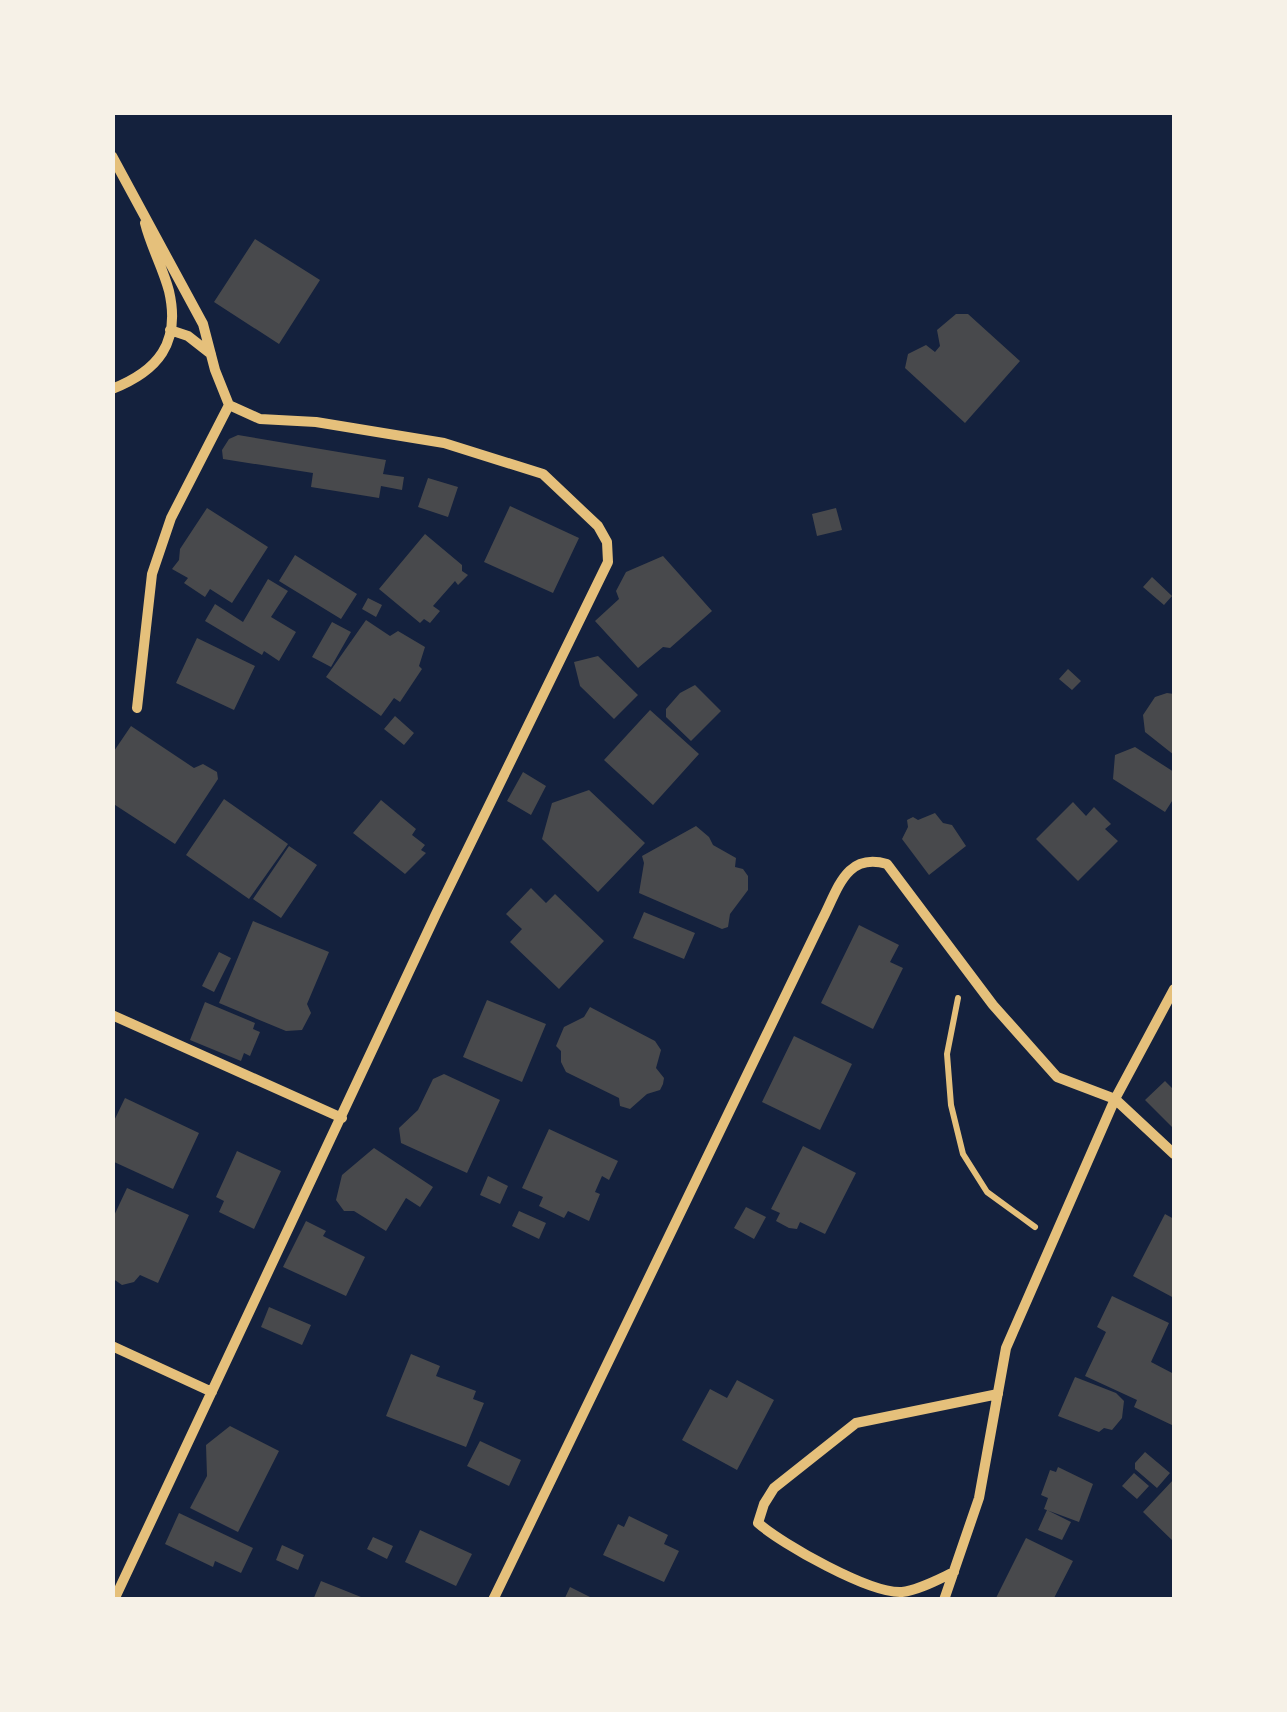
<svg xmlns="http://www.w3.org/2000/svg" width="1287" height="1712" viewBox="0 0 1287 1712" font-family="'DejaVu Sans',sans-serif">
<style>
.building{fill:#48494c}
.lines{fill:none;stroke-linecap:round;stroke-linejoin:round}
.path{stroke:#e5c07b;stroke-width:6}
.minor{stroke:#e5c07b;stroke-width:10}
</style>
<rect width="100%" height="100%" fill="#14213d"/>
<!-- building -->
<path class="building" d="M255 239 320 280 279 344 214 302Z
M956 314H968L1020 361 965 423 905 368 908 354 926 345 935 352 940 346 937 330Z
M238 435 386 460 383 474 404 477 402 490 381 486 379 498 311 487 313 473 223 459 222 450 229 439Z
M428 478 458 487 448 517 418 507Z
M510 506 579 538 553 593 484 562Z
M207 508 268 547 232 603 210 589 205 597 184 583 188 578 172 569 179 560 180 549Z
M836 508 842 530 817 536 812 514Z
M425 534 462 565V571L468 575 458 585 455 581 433 606 440 611 430 623 424 619 420 623 379 589Z
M295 555 357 594 341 619 279 581Z
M663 556 712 611 670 648 663 647 638 668 595 621 619 599 616 591 626 572Z
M1152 577 1172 596 1164 605 1143 587Z
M268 579 288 591 271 617 296 632 279 661 264 651 262 655 205 621 215 604 243 622Z
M368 598 382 605 376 617 362 609Z
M366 620 390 636 398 631 425 647 419 666 422 669 400 702 394 698 381 716 326 677Z
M332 622 351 632 331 667 312 657Z
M197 638 255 666 234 710 176 683Z
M598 656 638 695 614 719 580 686 574 662Z
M1068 669 1081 681 1072 690 1059 679Z
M695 685 721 711 691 741 666 717V709L680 693Z
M1167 693 1174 694V755L1145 732 1143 715 1155 697Z
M650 710 699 754 653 805 604 760Z
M395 716 414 733 404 745 384 729Z
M131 726 194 768 203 764 217 772 218 779 175 844 112 803V754Z
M1135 747 1174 772V798L1165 812 1113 779 1115 755Z
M523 772 546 786 531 815 507 801Z
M589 790 645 843 598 892 542 839 552 803Z
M224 799 288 844 249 899 186 855Z
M381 800 416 829 412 835 425 845 421 850 426 853 405 874 353 833Z
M1073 802 1086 816 1094 807 1111 824 1105 829 1118 841 1078 881 1036 839Z
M935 813 943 823 952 825 966 846 929 875 902 839 908 827 907 820 913 817 918 820Z
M696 826 709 837 713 845 736 858 735 867 743 869 748 876V890L730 914 728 927 722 929 639 893 644 863 642 856Z
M289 846 317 865 281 918 253 899Z
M531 888 546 903 555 894 604 941 559 989 510 942 522 929 506 914Z
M644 912 695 933 684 959 633 938Z
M253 921 329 952 307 1004 311 1013 302 1030 286 1031 219 1003Z
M859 925 899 945 890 962 903 968 873 1029 821 1003Z
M219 952 231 958 214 992 202 986Z
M487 1000 546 1024 522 1082 463 1057Z
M205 1002 255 1023 253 1029 260 1032 250 1056 244 1053 241 1061 190 1040Z
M590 1007 655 1041 661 1050 656 1068 664 1078 663 1084 660 1090 647 1094 630 1109 620 1106 619 1098 566 1072 561 1062V1051L556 1046 564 1027 584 1017Z
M794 1036 852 1064 820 1130 762 1102Z
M444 1074 500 1100 467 1173 401 1143 399 1128 418 1110 433 1079Z
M1165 1081 1174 1090V1129L1145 1100Z
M125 1098 199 1133 173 1189 112 1161V1125Z
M549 1129 618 1161 609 1180 602 1176 595 1192 600 1194 589 1221 568 1211 564 1218 539 1206 543 1197 522 1188Z
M803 1146 856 1173 825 1234 800 1222 797 1229 789 1228 776 1221 780 1213 771 1209Z
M374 1148 433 1187 420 1207 406 1198 386 1231 354 1211H344L336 1200 342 1175Z
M237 1151 281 1171 254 1229 219 1212 224 1201 216 1197Z
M488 1176 508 1186 500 1204 480 1195Z
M127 1188 189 1215 158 1283 140 1275 134 1282 122 1285 112 1278V1220Z
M746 1207 766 1217 754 1239 734 1228Z
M519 1211 546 1223 539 1239 512 1226Z
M1165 1214 1174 1219V1298L1133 1276Z
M306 1221 326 1231 323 1236 365 1257 346 1296 283 1267Z
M1112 1296 1169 1323 1151 1362 1174 1374V1426L1134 1407 1137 1400 1085 1376 1106 1332 1097 1327Z
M269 1307 311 1325 302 1345 261 1327Z
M411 1354 440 1366 436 1376 476 1391 473 1399 484 1403 466 1447 386 1416Z
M1075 1377 1116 1393 1124 1401 1122 1418 1112 1430 1104 1428 1099 1432 1058 1416Z
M737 1380 774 1400 737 1470 682 1440 710 1389 727 1398Z
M230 1426 279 1451 238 1532 190 1508 207 1476 206 1445Z
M480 1441 521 1460 509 1486 467 1466Z
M1145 1452 1170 1473 1157 1488 1135 1469V1463Z
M1058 1467 1093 1484 1079 1522 1044 1509 1048 1498 1041 1495 1050 1470 1056 1472Z
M1134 1473 1149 1486 1137 1499 1122 1486Z
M1174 1479V1542L1143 1512Z
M1047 1510 1071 1522 1062 1540 1038 1530Z
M179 1513 253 1548 241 1573 215 1561 213 1567 165 1544Z
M629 1516 668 1535 664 1544 679 1551 664 1582 603 1555 618 1524 624 1527Z
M420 1530 472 1554 456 1586 405 1562Z
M373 1537 393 1546 387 1559 367 1549Z
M1026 1538 1073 1561 1053 1600H995Z
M282 1545 304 1555 298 1570 276 1560Z
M321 1581 366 1599V1600H313Z
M570 1587 596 1600H564Z"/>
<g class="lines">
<!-- path -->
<path class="path" d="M958 998 947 1054 951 1105 963 1154 987 1192 1035 1227"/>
<!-- minor -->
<path class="minor" d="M112 156 203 324 215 370 229 405 260 419 316 422 444 443 543 474 598 526 607 542 608 562 436 914 114 1600
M170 330 188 336 211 354
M112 389C158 371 181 343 169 291 163 268 151 247 145 223
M137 708 152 574 171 518 229 405
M112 1015 342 1118
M112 1346 212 1392
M954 1572C939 1579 919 1590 902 1592 870 1594 782 1544 758 1523L764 1504 774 1488 856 1423 998 1394
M493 1600 821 922C838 890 845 852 887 864L993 1005 1057 1077 1115 1099 1174 1154
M944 1600 979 1498 1006 1348 1115 1099 1174 989"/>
</g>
<!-- border -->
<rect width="1287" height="1712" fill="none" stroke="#f6f1e7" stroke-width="230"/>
</svg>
